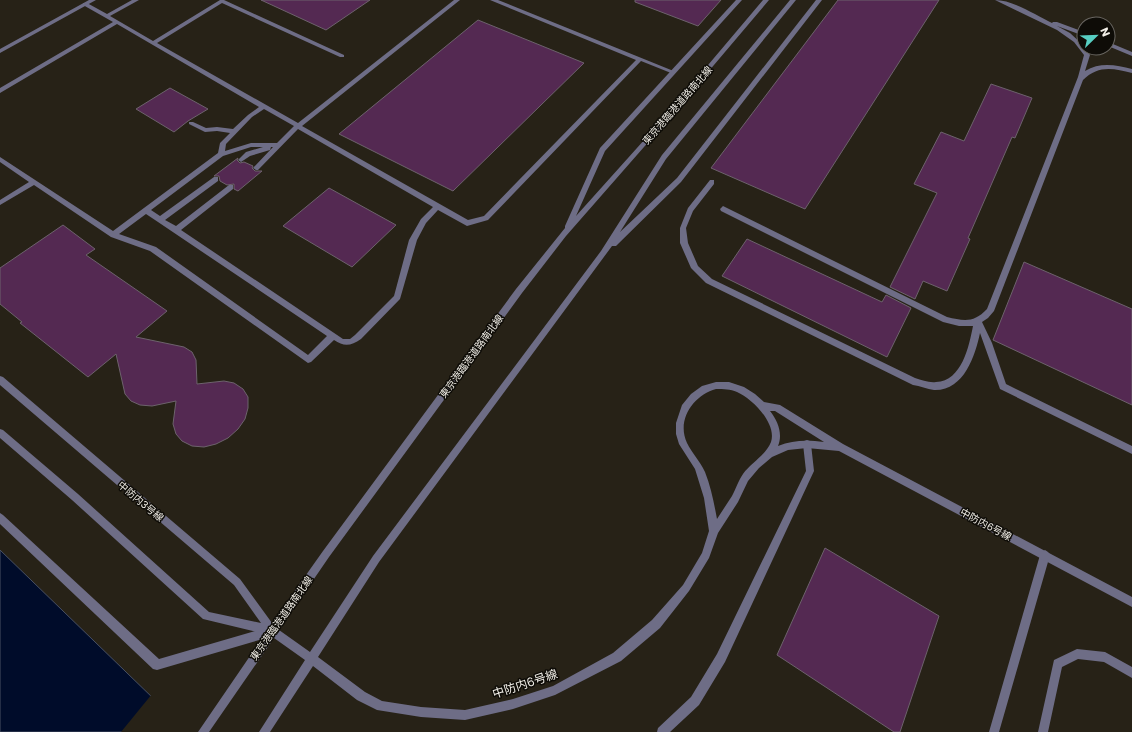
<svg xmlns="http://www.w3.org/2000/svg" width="1132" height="732" viewBox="0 0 1132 732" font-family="Poppins,'Noto Sans JP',sans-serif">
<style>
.water{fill:#000c2a;stroke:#485063}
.pier{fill:#272217}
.building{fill:#542952;stroke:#6d626c}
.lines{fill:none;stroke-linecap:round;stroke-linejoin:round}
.service{fill:#6e6d86;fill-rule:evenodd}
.tertiary{fill:#6e6d86;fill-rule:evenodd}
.labels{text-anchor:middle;stroke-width:3;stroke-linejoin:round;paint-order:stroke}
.street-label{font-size:10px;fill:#f1eee7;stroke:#0e0c07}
.near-street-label{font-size:12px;fill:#f1eee7;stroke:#0e0c07}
</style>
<rect width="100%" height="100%" fill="#272217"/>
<!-- water -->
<path class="water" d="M0 550 188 732H0Z"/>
<!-- pier -->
<path class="pier" d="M152 694 190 731V732H121Z"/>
<!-- building -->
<path class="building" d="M261 0H370L326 30Z
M635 0H721L698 26 635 2Z
M838 0H939L805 209 711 168Z
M478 20 584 63 453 191 339 134Z
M991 84 1032 98 1015 138 1012 137 968 238 970 239 947 291 923 281 915 299 890 287 937 193 914 184 941 132 964 141Z
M170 88 208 109 188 121 174 132 136 109Z
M238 158 237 160 240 163 244 162 253 166 252 168 255 171H262L238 191 234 189V184L227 185 220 181 219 176H214Z
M329 188 396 225 352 267 283 226Z
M63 225 95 249 86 255 167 311 136 337 184 347 192 352 196 360 197 384 224 381 234 383 243 389 248 397V408L245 419 238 429 228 438 216 444 204 447 192 446 182 441 176 434 173 424 176 401 152 406 140 405 131 401 125 394 116 354 88 377 20 323 22 322 0 304V268Z
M747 239 882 302 886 295 911 308 887 357 722 276Z
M1024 262 1132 309V405L993 340Z
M825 548 939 616 900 732H894L777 655Z"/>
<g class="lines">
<!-- service -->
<path class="service" d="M132 0H139L110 16 153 41 220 0H224L344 55V57H340L222 3 157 43 298 123 454 0H460L302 126 468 220 484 216 636 60 490 0H498L676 72 675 73H671L641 61 488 220 467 226 438 210 426 223 417 240 400 299 361 339C351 346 344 347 334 340L311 362 308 363 150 251 111 237 34 185 0 205V200L29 182 0 162V157L113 231 218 153 220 143 230 133 217 131 205 132 189 124V122H193L206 128 217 127 233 129 248 115 259 107 117 24 0 93V88L113 22 83 5V3H87L107 14ZM264 109 294 126 277 143H251L225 151 226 144 252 117ZM298 129 433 207 421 219 409 240 394 296 355 335 350 339H343L181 230 233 189V185H229L176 226 165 220 218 181V177H214L160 216 151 210 223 156 251 147H263L246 152 238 160 241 162 250 156 270 150 271 147H273L253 168 256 170H258ZM146 214 158 222 327 336 308 355 156 247 119 234Z
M995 0C1013 0 1036 15 1052 23L1053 22H1057L1084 32V36L1057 26 1070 33 1084 46V48H1086L1090 55 1085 71C1100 62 1116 65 1132 69V73C1113 68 1098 65 1083 80L994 311 988 318 982 322 992 343 1006 384 1132 446V454L1000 389 980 333C975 356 964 391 934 390 927 389 920 386 913 385L706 283 691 268 680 243V228L688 208 710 180H714V184L693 211 686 228 688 243 698 266 712 279 915 378C922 380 929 383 936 382 962 381 969 346 973 326H959L943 322 721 211 720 209 723 206 725 207 947 317C964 321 974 323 987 309L1078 77 1084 55 1074 42 1057 30Z
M1108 42 1132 52V56L1108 46Z
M807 440 810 441 811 444 814 471 725 662 699 705 670 732H657L658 728 691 697 717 654 806 471 803 444 804 441Z
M0 513 3 515 159 659 272 626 276 627 277 631 276 635 157 670 153 669 0 524Z
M1045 550 1048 552 1050 555 999 732H989L1040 555 1042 552Z
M1077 649 1105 652 1132 667V678L1104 662 1078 659 1062 667 1048 732H1038L1054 660Z"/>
<!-- tertiary -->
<path class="tertiary" d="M89 0H96L0 53V49Z
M736 0H742L605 151 576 216 654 129 763 0H769L658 131 566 236 522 293 329 557 279 630 310 652 373 556 601 251 662 155 790 0H796L666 159 620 232 677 178 816 0H822L681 182 616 246H612L379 562 318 657 365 692 382 701 421 707 465 710 513 699 553 686 613 653 652 620 683 585 702 553 709 531 704 498 695 469 679 444 676 434V423L682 405 691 394 702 386 716 382H729L744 387 755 394 764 402 780 405 843 444 1132 597V607L839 451 807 448 788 450 772 457 759 468 748 481 738 502 718 533 709 558 689 591 660 628 621 661 555 695 513 709 465 720 421 717 377 710 357 700 313 666 270 732H259L305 660 274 638 209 732H198L265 634 203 619 72 500 0 438V429L3 430 78 494 209 612 261 623 234 585 0 385V376L3 377 240 579 272 623 323 551 516 289 565 228V226L600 148ZM716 389C724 389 730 389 737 392 753 399 777 424 771 442 766 455 751 463 743 474 738 481 736 489 732 496 727 504 722 511 717 519 714 503 711 487 705 472 700 461 692 453 687 443 676 419 694 395 716 389ZM770 411H775L824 442C807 440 793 440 778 446 783 434 778 421 770 411Z"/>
</g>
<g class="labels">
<!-- street labels -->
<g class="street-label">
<text transform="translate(677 105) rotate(-49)" y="4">東京港臨港道路南北線</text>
<text transform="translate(471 356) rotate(-54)" y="4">東京港臨港道路南北線</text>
<text transform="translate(141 501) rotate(40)" y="4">中防内3号線</text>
<text transform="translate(986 524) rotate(28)" y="4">中防内6号線</text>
<text transform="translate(281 618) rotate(-55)" y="4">東京港臨港道路南北線</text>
</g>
<!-- near-street labels -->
<g class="near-street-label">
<text transform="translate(525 684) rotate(-18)" y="4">中防内6号線</text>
</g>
</g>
<!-- north arrow -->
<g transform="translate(1096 36) rotate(67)"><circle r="19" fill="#0e0c07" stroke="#696661"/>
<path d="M0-3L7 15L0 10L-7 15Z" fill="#57cec2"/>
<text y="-6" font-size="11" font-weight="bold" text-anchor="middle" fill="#f1eee7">N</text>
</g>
</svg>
